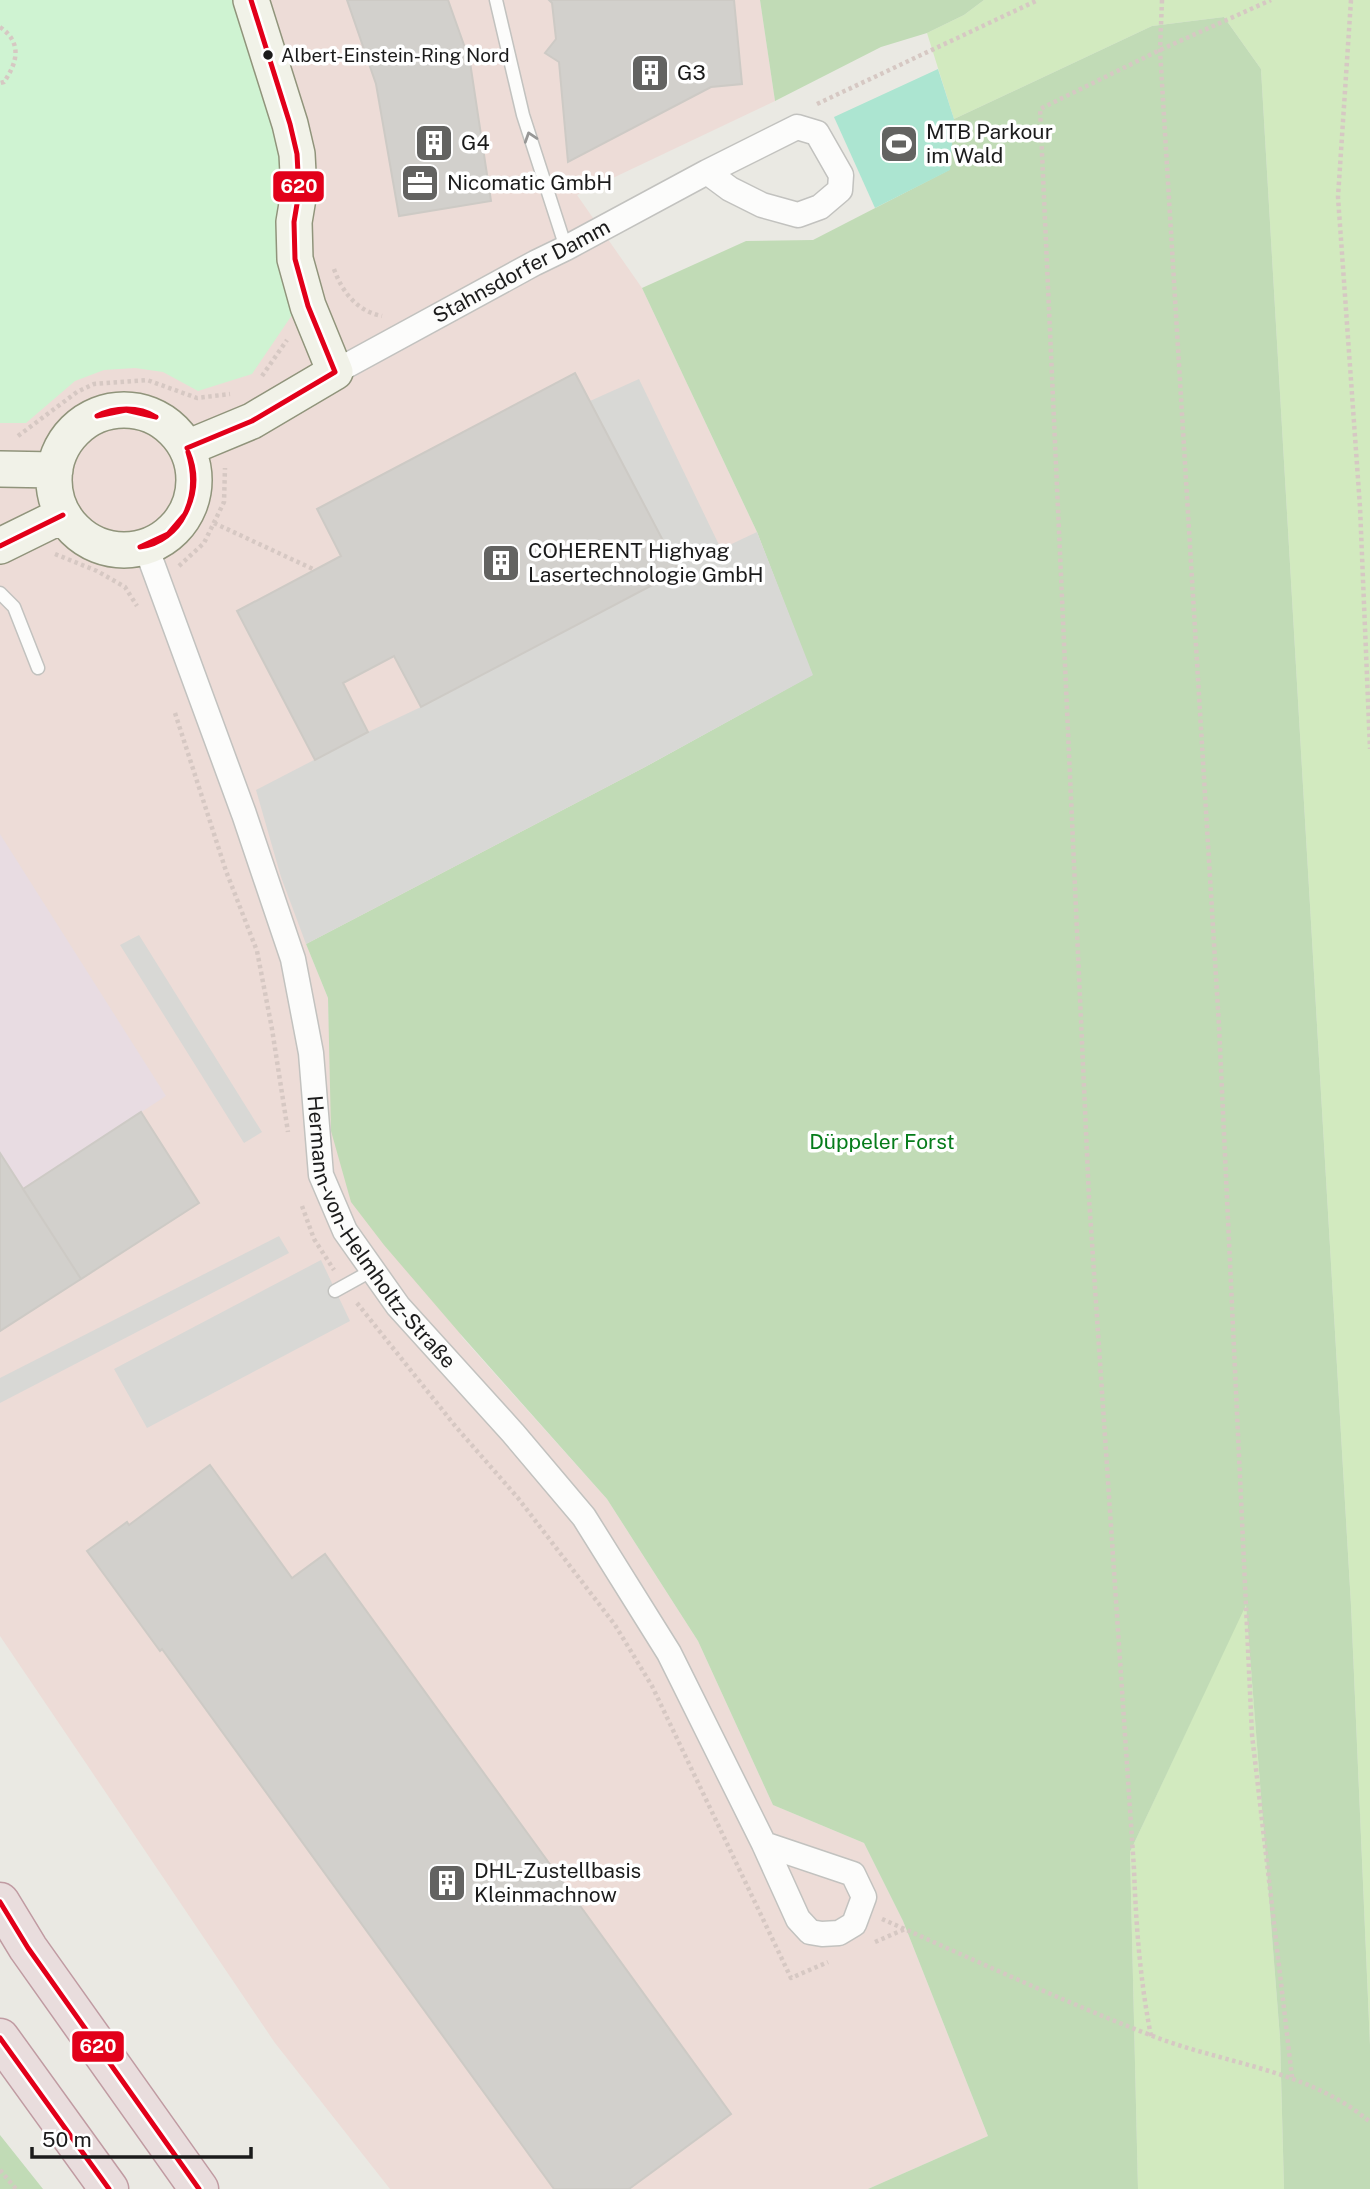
<svg xmlns="http://www.w3.org/2000/svg" width="1370" height="2189" viewBox="0 0 1370 2189" font-family="'Public Sans',sans-serif">
<style>
.commercial{fill:#eddcd7}
.industrial{fill:#e8dce2}
.grass{fill:#d2eabf}
.forest{fill:#c1dbb6}
.park{fill:#cff3d2}
.pitch{fill:#ace5d1}
.parking{fill:#d8d8d5}
.building{fill:#d2d0cc;stroke:#cdcac5;stroke-width:2}
.lines{fill:none;stroke-linecap:round;stroke-linejoin:round}
.lane-casing{stroke:#c2c2bf;stroke-width:15}
.street-casing{stroke:#c2c2bf;stroke-width:27}
.secondary-casing{stroke:#90947b;stroke-width:38}
.highway-casing{stroke:#c09ba2;stroke-width:41}
.path{stroke:#d6c8c3;stroke-width:4.5;stroke-dasharray:3.5 3.5;stroke-linecap:butt}
.lane{stroke:#fcfcfb;stroke-width:12}
.street{stroke:#fcfcfb;stroke-width:24}
.secondary{stroke:#f1f2e8;stroke-width:35}
.highway{stroke:#e9dddd;stroke-width:38}
.bus-1-casing{stroke:#fff;stroke-width:10}
.bus-1{stroke:#e2001a;stroke-width:5}
.oneway{stroke:#979796}
.bus-dot{fill:#1b1b1b;stroke:#fff;stroke-width:2.5}
.labels{text-anchor:middle;stroke-width:7;stroke-linejoin:round;paint-order:stroke}
.bus-label{font-size:19px;fill:#1b1b1b;stroke:#fff;text-anchor:start}
.poi-label{font-size:21px;fill:#1b1b1b;stroke:#fff;text-anchor:start}
.street-label{font-size:21px;fill:#1b1b1b;stroke:#fff}
.park-label{font-size:21px;fill:#067c1b;stroke:#fff}
.line-badge{stroke:#fff;stroke-width:2.5}
.badge-label{font-size:19px;text-anchor:middle;font-weight:bold;fill:#fff}
</style>
<rect width="100%" height="100%" fill="#eae9e3"/>
<!-- commercial -->
<path class="commercial" d="M0 0H760L775 101 577 195 642 288 757 532 787 611 645 767 306 944 328 998 330 1054 462 1337 607 1499 698 1641 773 1805 864 1843 903 1921 988 2136 868 2189H390L275 2043 0 1636Z"/>
<!-- industrial -->
<path class="industrial" d="M0 834 166 1096 23 1189 0 1153Z"/>
<!-- grass -->
<path class="grass" d="M984 0H1370V2045L1351 1605 1261 69 1224 17 1152 26 954 119 927 33 964 15Z
M1246 1603 1280 2038 1284 2189H1138L1130 1852Z"/>
<!-- forest -->
<path class="forest" d="M760 0H984L964 15 927 33 881 47 775 101Z
M1224 17 1261 69 1351 1605 1370 2045V2189H1284L1280 2038 1246 1605 1130 1852 1138 2189H868L988 2136 903 1921 864 1843 773 1805 698 1641 607 1499 463 1337 384 1245 351 1202 331 1131 328 998 306 944 645 767 812 675 757 532 642 288 746 241 813 240 949 170 954 119 1152 26Z
M0 2135 43 2189H0Z"/>
<!-- park -->
<path class="park" d="M0 0H235L281 154 283 197 276 233 281 269 292 315 252 374 198 391 163 372 135 368 104 370 75 381 26 423H0Z"/>
<!-- pitch -->
<path class="pitch" d="M938 69 954 119 950 170 875 208 834 117Z"/>
<!-- parking -->
<path class="parking" d="M639 379 721 549 757 532 813 675 645 767 306 944 281 877 256 790 368 732 421 707 679 571 590 401Z
M139 935 262 1132 244 1143 120 945Z
M279 1236 289 1253 0 1403V1378Z
M321 1260 350 1321 147 1428 114 1369Z"/>
<!-- building -->
<path class="building" d="M347 0H448L470 62 491 201 399 216 376 84Z
M549 0H734L742 84 711 87 568 162 559 62 545 53 556 39 552 3Z
M575 373 679 571 421 707 394 656 343 683 368 732 315 760 237 611 341 556 317 509Z
M141 1112 199 1203 81 1279 23 1189Z
M0 1153 81 1279 0 1331Z
M210 1465 292 1578 325 1554 731 2114 629 2189H554L162 1649 160 1651 87 1551 127 1522 129 1525Z"/>
<g class="lines">
<defs>
<path id="lane" d="M496 0 523 115 566 248
M0 593 14 607 38 668
M335 1291 373 1270"/>
<g id="street">
<path id="s1" d="M335 372 535 263 566 248 707 172 797 127 817 133 841 175 840 190 820 207 798 215 762 205 730 189 707 172"/>
<path id="s2" d="M146 547 244 814 293 959 311 1053 321 1175 345 1231 398 1306 513 1433 584 1517 669 1653 764 1844 798 1919 810 1932 822 1934 839 1933 854 1924 864 1897 853 1874 764 1844"/>
</g>
<path id="secondary" d="M54 480a70 70 0 1 1 140 0a70 70 0 1 1-140 0Z
M187 448 252 421 335 372 308 306 295 259 294 222 299 192 297 154 290 124 251 0
M0 469 55 470
M0 546 63 515"/>
<path id="highway" d="M0 1902 28 1948 199 2189
M0 2038 109 2189"/>
</defs>
<!-- lane casing -->
<use href="#lane" class="lane-casing"/>
<!-- street casing -->
<use href="#street" class="street-casing"/>
<!-- secondary casing -->
<use href="#secondary" class="secondary-casing"/>
<!-- highway casing -->
<use href="#highway" class="highway-casing"/>
<!-- path -->
<path class="path" d="M1162 0 1160 50 1219 1026 1252 1735 1292 2077
M1351 0 1338 197 1360 507 1370 749
M0 27C23 43 17 63 4 82L0 83
M817 104 1038 0
M334 269C342 292 357 311 382 316
M262 376 287 340
M18 436 77 392 94 384 147 380 197 398 230 394
M214 523 315 570
M55 554 97 571 125 587 137 606
M179 566 204 543 224 502 225 468
M175 713 226 871 257 951 272 1029 288 1132
M302 1206 314 1239 334 1270
M357 1303 456 1427 518 1498 615 1625 652 1686 791 1978 828 1962
M882 1919C970 1958 1060 2000 1150 2035 1223 2064 1308 2069 1370 2122
M875 1942 905 1929
M1151 2036C1140 1980 1136 1925 1134 1869L1089 1198 1040 109 1160 50 1271 0
M0 2170 16 2189"/>
<!-- lane -->
<use href="#lane" class="lane"/>
<!-- street -->
<use href="#street" class="street"/>
<!-- secondary -->
<use href="#secondary" class="secondary"/>
<!-- highway -->
<use href="#highway" class="highway"/>
<defs>
<path id="bus-1" d="M251 0 290 124 297 154 299 192 294 222 295 259 308 306 335 372
M97 416C114 407 139 406 156 417
M97 416 126 410 156 417
M187 448 252 421 335 372
M185 514C195 494 194 472 188 452
M185 514C196 493 197 473 188 452
M0 546 63 515
M140 547 168 534 185 514
M140 547C160 545 177 531 185 514
M0 1902 28 1948 199 2189
M0 2038 109 2189"/>
</defs>
<!-- bus-1 casing -->
<use href="#bus-1" class="bus-1-casing"/>
<!-- bus-1 -->
<use href="#bus-1" class="bus-1"/>
</g>
<!-- one-way arrows -->
<defs><path id="oneway-chevron" d="M-2-3.5L2.5 0L-2 3.5" fill="none" stroke-width="1.6" stroke-linecap="round" stroke-linejoin="round" transform="scale(1.75)"/></defs>
<use class="oneway" href="#oneway-chevron" transform="translate(530 137) rotate(-108)"/>
<!-- icons -->
<defs>
<symbol id="building-square" viewBox="-11 -11 22 22"><rect x="-9" y="-9" width="18" height="18" rx="4" fill="#636361" stroke="#fff"/><path d="M-4-6H4V6H1V3H-1V6H-4ZM-2.5-4.3h1.7v1.8h-1.7ZM.8-4.3h1.7v1.8H.8ZM-2.5-1h1.7V.8h-1.7ZM.8-1h1.7V.8H.8Z" fill="#fff"/></symbol>
<symbol id="stadium-square" viewBox="-11 -11 22 22"><rect x="-9" y="-9" width="18" height="18" rx="4" fill="#636361" stroke="#fff"/><path d="M0-5a6.5 5 0 1 0 0 10a6.5 5 0 1 0 0-10ZM-3.5-1.8h7v3.6h-7Z" fill="#fff"/></symbol>
<symbol id="office-square" viewBox="-11 -11 22 22"><rect x="-9" y="-9" width="18" height="18" rx="4" fill="#636361" stroke="#fff"/><path d="M-6-3h4V-5.5h4V-3h4V5H-6ZM-1-4.5V-3h2v-1.5ZM-6 0V1H6V0Z" fill="#fff"/></symbol>
</defs>
<g fill-rule="evenodd">
<use href="#building-square" x="628" y="51" width="44" height="44"/>
<use href="#building-square" x="412" y="121" width="44" height="44"/>
<use href="#stadium-square" x="877" y="122" width="44" height="44"/>
<use href="#office-square" x="398" y="161" width="44" height="44"/>
<use href="#building-square" x="479" y="541" width="44" height="44"/>
<use href="#building-square" x="425" y="1861" width="44" height="44"/>
</g>
<!-- markers -->
<circle class="bus-dot" cx="268" cy="55" r="6"/>
<g class="labels">
<!-- bus labels -->
<g class="bus-label">
<text x="281" y="62">Albert-Einstein-Ring Nord</text>
</g>
<!-- poi labels -->
<g class="poi-label">
<text x="677" y="80">G3</text>
<text x="926" y="139">MTB Parkour<tspan x="926" dy="24">im Wald</tspan></text>
<text x="461" y="150">G4</text>
<text x="447" y="190">Nicomatic GmbH</text>
<text x="528" y="558">COHERENT Highyag<tspan x="528" dy="24">Lasertechnologie GmbH</tspan></text>
<text x="474" y="1878">DHL-Zustellbasis<tspan x="474" dy="24">Kleinmachnow</tspan></text>
</g>
<!-- street labels -->
<g class="street-label">
<text dy="7" stroke="none"><textPath href="#s1" startOffset="212">Stahnsdorfer Damm</textPath></text>
<text dy="7" stroke="none"><textPath href="#s2" startOffset="732">Hermann-von-Helmholtz-Straße</textPath></text>
</g>
<!-- park labels -->
<g class="park-label">
<text x="882" y="1149">Düppeler Forst</text>
</g>
</g>
<g class="line-badge">
<rect x="272" y="170" width="53" height="33" rx="7" fill="#e2001a"/>
<rect x="71" y="2030" width="54" height="33" rx="7" fill="#e2001a"/>
</g>
<g class="badge-label">
<text x="299" y="193">620</text>
<text x="98" y="2053">620</text>
</g>
<!-- scale -->
<path d="M32 2147v10h219v-10" fill="none" stroke="#1b1b1b" stroke-width="3.5"/>
<text x="42" y="2147" font-size="21" fill="#1b1b1b" stroke="#ffffff" stroke-width="5" paint-order="stroke">50 m</text>
</svg>
